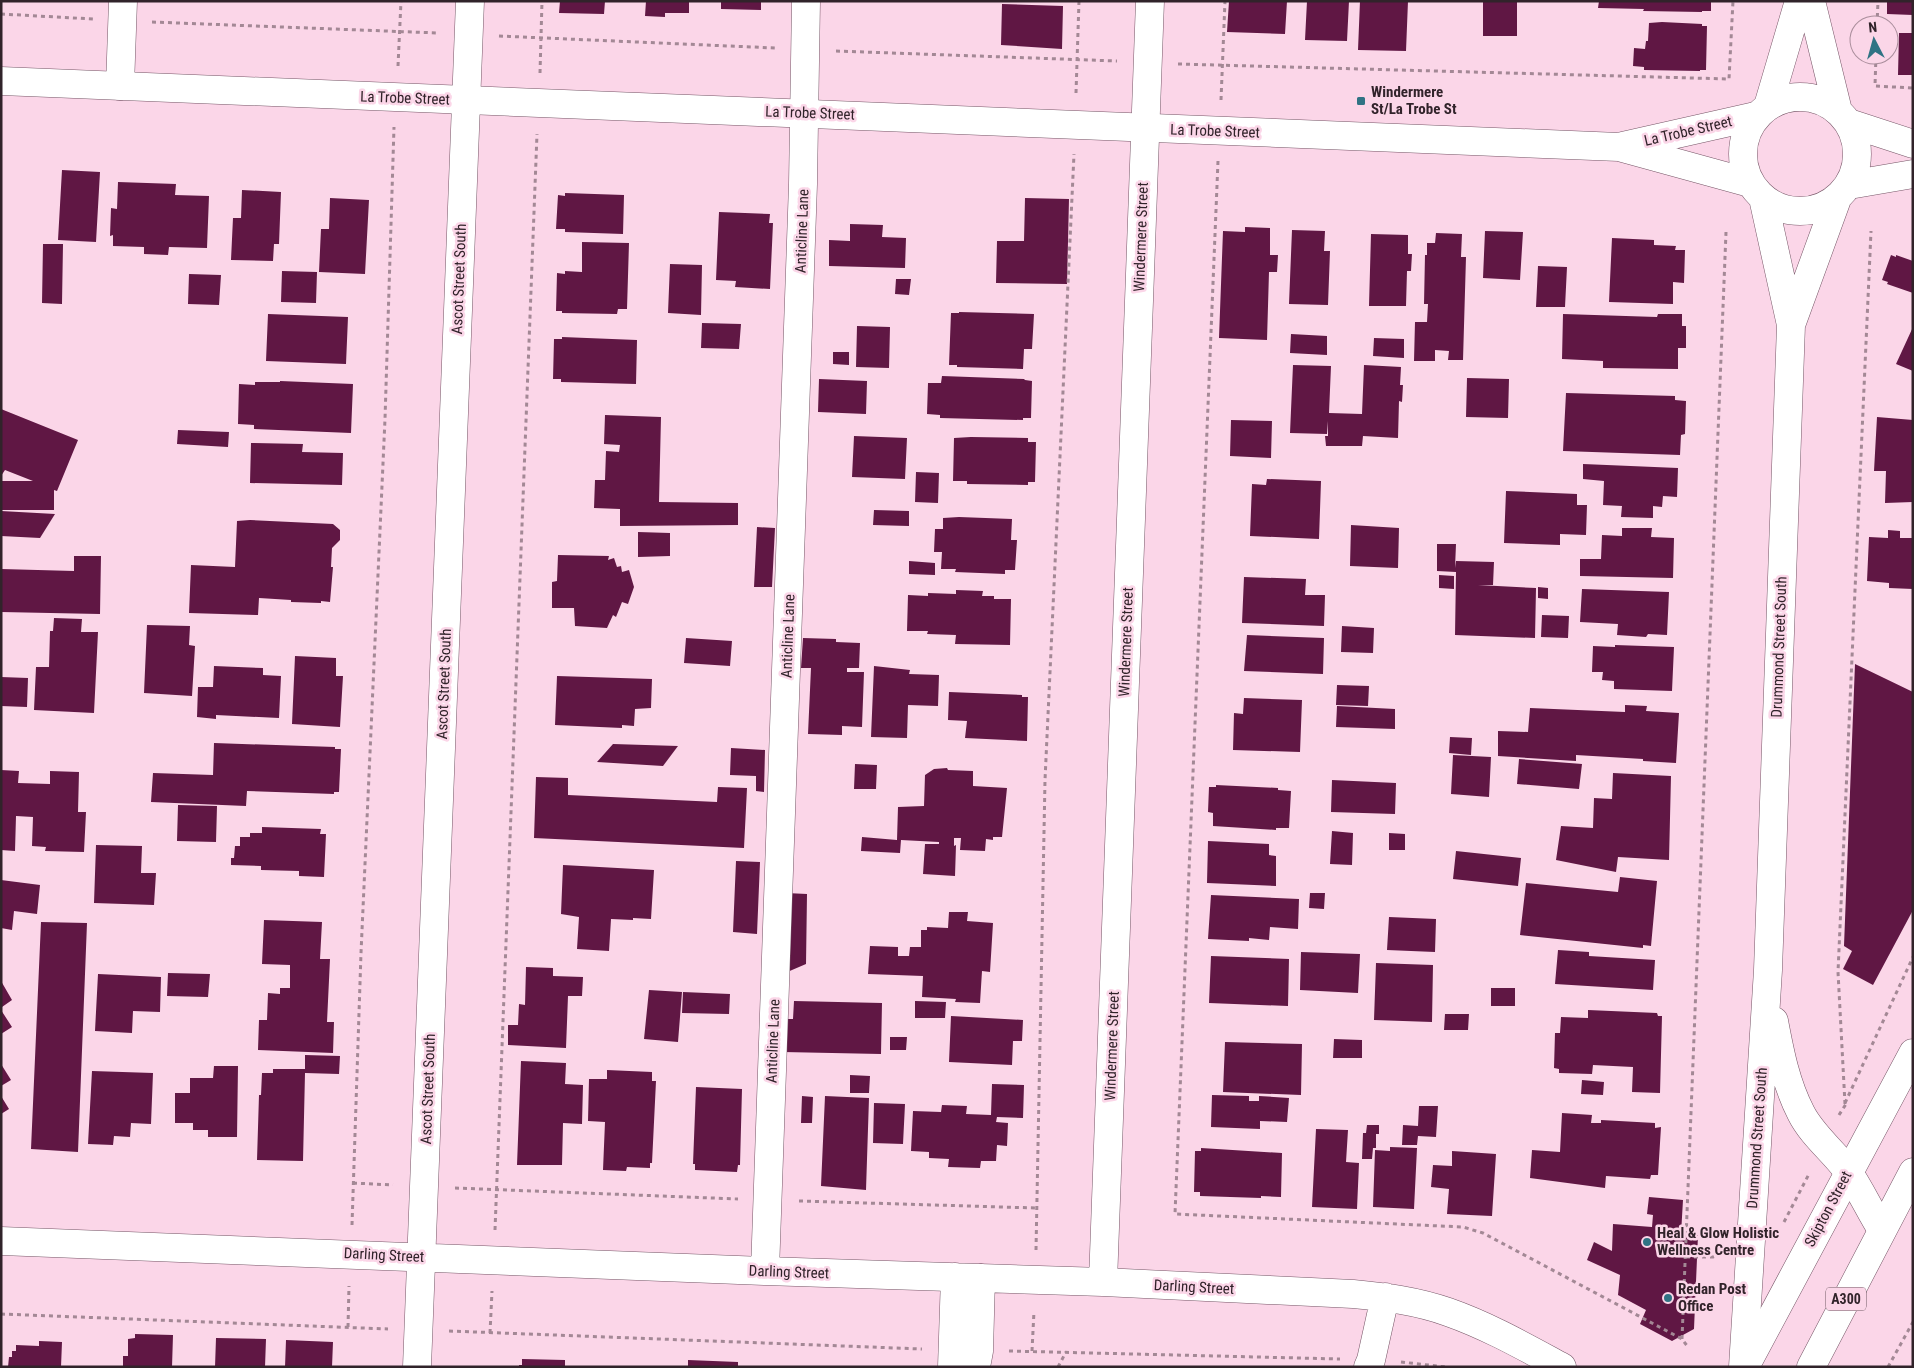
<svg xmlns="http://www.w3.org/2000/svg" width="1914" height="1368" viewBox="0 0 1914 1368" font-family="'Roboto Condensed',sans-serif">
<style>
.building{fill:#601744}
.lines{fill:none;stroke-linecap:round;stroke-linejoin:round}
.minor-casing{stroke:#765667;stroke-width:29}
.major-casing{stroke:#765667;stroke-width:29}
.highway-casing{stroke:#765667;stroke-width:29}
.path{stroke:#a38895;stroke-width:3;stroke-dasharray:4 4;stroke-linecap:butt}
.minor{stroke:#fff;stroke-width:28}
.major{stroke:#fff;stroke-width:28}
.highway{stroke:#fff;stroke-width:28}
.poi-dot{fill:#307384;stroke:#fbd6e8;stroke-width:2}
.labels{text-anchor:middle;stroke-width:5;stroke-linejoin:round;paint-order:stroke}
.shield{fill:#fbd6e8;stroke:#6e5963;stroke-width:1}
.shield-label{font-size:14px;font-weight:bold;fill:#31232a}
.poi-label{font-size:15px;font-weight:bold;fill:#31232a;stroke:#fbd6e8;text-anchor:start}
.street-label{font-size:15px;fill:#31232a;stroke:#fbd6e8}
</style>
<rect width="100%" height="100%" fill="#fbd6e8"/>
<!-- building -->
<path class="building" d="M560 1H605L604 14 559 13Z
M646 1H689V13H665V17L645 16Z
M721 1H761V10L721 9Z
M1229 1H1287L1285 34 1227 32Z
M1307 1H1349L1347 41 1305 40Z
M1360 1H1408L1406 51 1358 50Z
M1483 1H1517V36H1483Z
M1599 1H1711V11H1702V12L1643 11 1644 9 1598 8Z
M1887 1H1913V15L1887 14Z
M1002 4 1063 6 1062 49 1001 45Z
M1662 22 1702 24V26H1707L1706 70H1700V71L1644 70V67L1633 66 1634 48 1645 49 1646 41H1648L1649 23Z
M1899 33H1913V75H1898Z
M62 170 100 172 96 242 58 240Z
M118 182 176 184 175 195 209 196 207 248 169 247 168 255 144 254V247L113 246V235L110 236 111 208 117 209Z
M242 190 281 192 279 244H274L273 261 231 260 233 218H241Z
M565 193 624 195 623 234 565 232V229H556L558 195 565 196Z
M330 198 369 200 365 274 319 272 321 229H329Z
M1025 198 1069 199 1067 284 996 283 997 241H1024Z
M719 212 770 214 769 223H773L770 289 735 287 736 281 716 280Z
M850 224 883 225 882 237 906 238 905 268 829 266V240L850 241Z
M1245 227 1270 228V255H1278L1277 272H1269L1267 340 1219 338 1223 231 1245 232Z
M1292 230 1325 231 1324 251H1330L1328 305 1289 304Z
M1485 231 1523 232 1520 280 1483 278Z
M1436 233 1462 234 1461 257H1466L1463 360H1448L1449 351 1435 350V361H1414L1415 322H1427L1428 304H1424L1425 255H1427V243H1435Z
M1371 234 1408 235V254H1412L1411 271H1407L1406 306H1369Z
M1612 238 1654 240V245L1676 246 1675 250H1685L1684 283 1673 282V304L1609 302Z
M582 242 629 243 627 309H618L617 314 562 313V311H556L557 273 565 274V271L582 272Z
M43 244H63L62 304 42 303Z
M1891 255 1896 257V255L1913 261V293L1887 284 1888 282 1882 280Z
M670 264 702 265 701 315 668 313Z
M1538 266 1567 267 1565 307H1536Z
M282 271 317 272 316 303 281 302Z
M189 274 221 275 219 305 188 304Z
M896 279H911L909 295 895 294Z
M959 312 1034 314 1032 349H1024L1023 369 957 367V365H949L951 313H959Z
M268 314 348 317 346 364 266 361Z
M1563 314 1657 317 1658 314H1682V326H1686V348H1678V369L1603 368V361L1562 359Z
M702 323 741 324 739 349 701 348Z
M857 326 890 327 889 368 856 367Z
M1913 327V371L1896 364Z
M1291 334 1327 336V355L1290 353Z
M562 337 637 340 636 384 561 382V379H553L554 339H562Z
M1374 338 1404 339V358L1373 356Z
M833 352H849V365L833 364Z
M1293 365 1331 366 1329 413 1362 414 1364 365 1401 367 1400 385H1403L1402 402 1399 401 1398 438 1363 436 1362 446H1326L1325 436H1328V421L1327 434 1290 433Z
M942 376 1024 379 1025 380 1032 381 1031 418H1023V420L940 418V415L927 414 928 383H941Z
M1467 378 1509 379 1508 418 1466 417Z
M819 379 867 381 866 414 818 412Z
M280 381 353 384 351 433 254 429V425L238 424 239 384 255 385V382H280Z
M1566 393 1675 396V400L1686 401 1685 434 1681 435 1680 455 1563 451Z
M1 409 78 440 57 491 54 490V510H1V481H33L5 470 1 476Z
M605 415 661 417 659 502 738 503V525L620 526V509L594 508 595 480H605L606 451 619 452 620 445 604 444Z
M1877 417 1913 420V502L1885 503 1886 471H1874Z
M1231 420 1272 421 1271 458 1230 456Z
M178 430 229 432 228 447 177 444Z
M854 436 907 438 905 479 852 477Z
M971 437 1028 438V442H1036L1035 482H1028V485L967 484V481H953L954 438Z
M251 443 303 444 302 452 343 453 342 485 250 483Z
M1583 464 1678 468 1677 497 1663 496 1662 507 1653 506V518L1621 517 1622 506 1603 505 1604 481 1583 479Z
M916 472 939 473 938 503 915 502Z
M1267 479 1321 481 1319 539 1250 536 1252 484 1266 485Z
M1506 491 1577 494V505H1587L1586 535 1560 534V545L1504 543Z
M874 510 909 511V526L873 525Z
M1 511 55 514 40 538 1 536Z
M959 517 1012 519 1011 540H1017L1015 570H1005V574L955 572 956 569H941L942 552H934L935 529H943V518Z
M250 520 333 524 340 530V540L332 548 331 567H333L330 602 321 601V603L291 602V600L259 598 258 615 189 613 191 565 235 567 237 521Z
M1351 525 1399 528 1398 568 1350 566Z
M757 527 775 528 772 587H754Z
M1622 528H1652L1651 537 1674 538 1673 578 1580 576V559H1601L1602 535 1622 536Z
M1888 530 1900 531V538H1913V589L1889 588V583L1867 581 1869 537 1888 538Z
M638 532 670 533V556L638 557Z
M1437 544H1456L1455 568 1456 561 1494 562 1493 585H1478L1536 588 1535 638 1455 635 1456 572 1437 571Z
M558 555 609 556 608 560 614 558 617 567 621 566 622 572 629 570 634 587 628 604 622 602 616 617 613 615 607 628 575 626 574 608H552V582L557 581Z
M74 556H101L100 614 1 612V569L74 571Z
M909 561 935 563V575L909 574Z
M1439 575 1454 576V589L1439 588Z
M1244 577 1306 579 1305 595H1325L1324 626 1242 623Z
M1538 587 1548 588V599L1538 598Z
M1582 589 1669 592 1667 635 1648 634 1646 637 1617 635 1618 624 1580 622Z
M956 590 983 591 982 596H994V599H1011L1010 645 955 644 956 635 927 634 928 631H907L908 595 928 596V593L956 594Z
M1542 615 1569 616 1568 638 1541 637Z
M54 618 82 619 81 632H98L94 713 34 710 36 667H49L50 631H53Z
M147 625 190 626 189 645 195 646 192 696 144 693Z
M1342 626 1374 628 1373 653 1341 652Z
M1247 635 1324 638 1323 674 1244 671Z
M686 638 732 641 730 666 684 663Z
M803 638 836 639V642L860 643 859 668H847V672H864L862 727 842 726V735L808 734 811 668H801Z
M1615 645 1674 647 1672 691 1614 689V681L1602 680 1603 672H1592L1593 646 1615 647Z
M295 656 336 658V676H343L340 727 292 724Z
M1855 664 1913 692V910L1873 985 1843 969 1852 951 1844 946Z
M214 666 263 668V675L281 676 279 718 216 715V719L197 717 198 687H213Z
M874 666 910 670 909 674 939 675 938 706 908 705 907 738 871 737Z
M557 676 652 679 651 708 635 709 634 726 622 725V728L555 725Z
M1 677 28 678 27 707 1 706Z
M1337 685 1369 686 1368 706 1336 705Z
M949 692 1022 695V697H1028L1027 741 965 738 967 721 948 720Z
M1244 698 1302 700 1300 752 1233 750 1234 713 1243 714Z
M1625 705 1647 706 1646 711 1679 713 1676 763 1643 761V759L1576 755V761L1498 756V731L1528 732 1530 708 1625 712Z
M1337 706 1395 709V729L1336 727Z
M1450 737 1472 738 1471 755 1449 753Z
M214 743 335 747V749H341L339 792H334V794L247 791 246 806 151 802 153 773 213 775Z
M613 744 678 746 663 766 597 762Z
M731 748 765 750 764 792 756 791V776L730 775Z
M1453 755 1491 757 1489 797 1451 794Z
M1519 759 1582 764 1579 789 1517 784Z
M855 764 877 765 876 789H854Z
M947 768 948 770 973 771V786L1007 788 1002 837H993V840L986 839 985 851 960 850 961 838H954V846L956 845 955 876 923 874 925 844H939V842L901 840 900 853 861 851 862 837 897 840 898 807 924 806 925 775 934 769Z
M1 770 19 771 18 783 50 784V771L79 772 78 812H86L84 852 45 851 46 847 32 846 33 817 16 816 15 851 1 850Z
M1613 773 1671 776 1669 860 1618 857 1616 872 1556 860 1561 826 1593 828 1594 798 1612 799Z
M536 777 568 778V795L717 802 718 787 747 788 744 848 534 838Z
M1332 780 1396 783 1395 814 1331 812Z
M1216 785 1278 788V790L1291 791 1289 828H1276V830L1213 826V813L1208 812 1209 787H1216Z
M178 805 217 806 216 842 177 841Z
M262 827 321 829 320 834H326L324 877 299 876V871L261 870V866L231 865V858H234L235 846H240V837H250V833H262Z
M1332 831 1353 833 1352 865 1330 864Z
M1389 833 1405 834V850H1389Z
M1208 841 1269 844V855L1276 856V886L1207 883Z
M96 845 142 846 141 873H156L154 905 94 903Z
M1456 851 1521 858 1518 886 1453 879Z
M736 861 760 862 757 934 733 932Z
M563 865 654 870 651 919 633 918V920L611 919 609 951 577 949 579 917 561 914Z
M1620 877 1657 881 1651 946 1643 945V948L1520 935 1526 883 1618 892Z
M1 880 40 885 37 914 14 911 12 930 1 928Z
M786 893 807 894 806 964 785 973Z
M1310 893H1325L1324 909 1309 908Z
M1211 895 1299 899 1298 929 1270 927 1269 940 1249 938V941L1208 939Z
M949 912H968L967 921 993 923 990 972 982 971 980 1003 955 1002 956 999 922 997 923 976 868 974 870 946 898 947V956H909L910 947H921V930H927V927L948 928Z
M1389 917 1436 919 1435 952 1387 950Z
M264 920 322 922 320 959H330L327 1022H334L333 1053 258 1050 259 1020H267L268 993 280 994V988H290V965L262 964Z
M41 922 87 923 78 1152 31 1149Z
M1558 950 1589 952V956L1655 960 1653 990 1555 984Z
M1301 952 1360 954 1358 993 1300 990Z
M1211 956 1289 959 1288 1006 1209 1003Z
M1376 963 1433 965 1432 1022 1374 1020Z
M526 967 553 968V976L583 977 582 996H568L566 1048 508 1045V1025H518L519 1004 525 1005Z
M168 973 210 974 208 997 167 996Z
M98 974 161 977 160 1012 133 1011 132 1033 95 1031Z
M1 981 12 1000 2 1007 1 1006Z
M1491 988H1515V1006H1491Z
M649 990 682 992 678 1042 644 1039Z
M683 992 730 994 729 1014 682 1013Z
M794 1001 882 1003 881 1054 783 1052 784 1019H793Z
M915 1001 946 1002 945 1018H915Z
M1 1010 12 1027 1 1034Z
M1588 1010 1657 1013 1658 1016H1662L1660 1093 1632 1092 1633 1067 1593 1065 1592 1074 1559 1073V1069L1554 1068 1555 1033H1560L1561 1017 1588 1018Z
M1445 1014H1469L1468 1030H1444Z
M951 1016 1023 1020 1022 1041H1013L1012 1065 949 1062Z
M890 1037H907L906 1050H890Z
M1334 1039 1362 1040V1058H1333Z
M1225 1042 1302 1044 1301 1095 1223 1092Z
M305 1055 340 1056 339 1074 305 1073 303 1161 257 1160 259 1095H261L262 1073H273V1069H305Z
M521 1061 566 1063 565 1084 583 1085 582 1124 563 1123 562 1165H517Z
M1 1064 11 1080 1 1086Z
M214 1066H238L237 1137H208V1130H193V1123H175V1093H190V1078H213Z
M607 1070 652 1072V1081H656L652 1163H650V1168L627 1167 626 1171 603 1170 605 1122 588 1121 589 1079H607Z
M92 1071 153 1073 151 1124 131 1123 130 1137 114 1136 113 1145 88 1144Z
M850 1075 870 1076 869 1093H850Z
M1582 1080 1604 1082 1603 1095 1581 1094Z
M992 1084 1024 1085 1023 1118 997 1117 996 1122 1008 1123 1007 1146 997 1145 996 1161H981L980 1168 948 1167 949 1159 929 1158V1152L911 1151 913 1111 941 1112 942 1105 967 1106 966 1114 991 1115Z
M696 1087 742 1089 740 1165H738L737 1172 695 1170V1164H693Z
M1212 1095 1249 1096V1101H1259V1096L1289 1098 1287 1122 1260 1121V1129L1211 1127Z
M1 1096 9 1109 1 1114Z
M802 1096 813 1097 812 1123H801Z
M825 1096 869 1098 866 1190 821 1186Z
M874 1103 905 1104 903 1144 873 1143Z
M1419 1106H1438L1436 1137 1418 1136 1417 1145H1402L1403 1125 1418 1126Z
M1562 1113 1592 1115 1591 1123H1601V1120L1655 1123V1128L1661 1127 1658 1175H1651L1650 1179 1606 1176 1605 1188 1530 1178 1532 1150 1560 1152Z
M1367 1125H1379V1134H1376V1148H1373L1372 1159H1362L1363 1133H1366Z
M1316 1129 1348 1130 1346 1162 1359 1163 1357 1209 1312 1207Z
M1390 1147 1417 1148 1414 1209 1373 1207 1375 1150 1390 1151Z
M1201 1148 1282 1153 1281 1197 1261 1196V1198L1200 1196V1192H1194L1195 1151H1201Z
M1452 1151 1496 1154 1492 1216 1447 1214 1449 1189 1431 1187 1433 1165 1452 1166Z
M1649 1197 1683 1200 1681 1234 1698 1235 1694 1329 1672 1341 1640 1324 1646 1310 1618 1295 1620 1275 1587 1260 1594 1242 1612 1251 1613 1224 1652 1227 1653 1215 1647 1214Z
M135 1334 173 1335 172 1367H123V1356H128V1339L135 1338Z
M216 1338 266 1339 265 1367H215Z
M286 1340 333 1342 332 1367H285Z
M39 1341 62 1342 61 1367H8L9 1357H12V1351H16V1345L39 1346Z
M522 1359 565 1360V1367H519V1365H522Z
M688 1360 738 1362V1367H688Z"/>
<g class="lines">
<defs>
<path id="minor" d="M120 86 123 1
M1 1241 765 1271 1103 1282 1353 1294C1385 1297 1417 1301 1448 1312 1488 1326 1525 1347 1562 1367
M765 1271 803 184 806 1
M1103 1282 1150 1
M417 1367 470 1
M952 1367 955 1277
M976 1367 979 1351 981 1278
M1368 1367 1371 1360 1385 1297"/>
<path id="major" d="M1811 1 1838 111
M1 81 1619 147 1750 183
M1743 154a57 57 0 1 1 114 0a57 57 0 1 1-114 0Z
M1768 106 1799 1
M1849 123 1913 144
M1623 146 1756 116
M1849 185 1913 174
M1791 325 1837 199
M1774 1021C1780 1053 1786 1084 1801 1113 1812 1135 1833 1151 1847 1170 1860 1189 1870 1211 1882 1230
M1743 1367 1768 970 1791 325 1763 198"/>
<path id="highway" d="M1745 1367 1913 1053
M1811 1367 1913 1172"/>
</defs>
<!-- minor casing -->
<use href="#minor" class="minor-casing"/>
<!-- major casing -->
<use href="#major" class="major-casing"/>
<!-- highway casing -->
<use href="#highway" class="highway-casing"/>
<!-- path -->
<path class="path" d="M1 14 93 19
M152 22 438 33
M1877 25 1878 1
M499 36 775 48
M836 51 1117 61
M1876 55 1875 86 1913 88
M1178 64 1729 79 1733 1
M398 66 401 1
M540 73 542 1
M1076 93 1079 1
M1221 100 1225 1
M1218 161 1175 1214 1463 1227 1483 1233 1682 1339 1688 1347
M1845 1103 1913 957
M1845 1104 1838 972 1871 231
M1839 1115 1846 1104
M353 1183 393 1185
M455 1188 738 1199
M799 1201 1036 1208
M1784 1222 1809 1174
M352 1225 361 953 385 419 394 127
M495 1230 537 134
M1036 1250 1045 780 1074 154
M1686 1257H1713L1719 1255
M1 1314 388 1329
M348 1327 349 1286
M449 1331 922 1349
M490 1333 492 1291
M1682 1339 1726 232
M1009 1351 1340 1359
M1032 1351 1034 1311
M1401 1362 1446 1367
M1058 1367 1066 1352
M1888 1367 1913 1322"/>
<!-- minor -->
<use href="#minor" class="minor"/>
<!-- major -->
<use href="#major" class="major"/>
<!-- highway -->
<use href="#highway" class="highway"/>
</g>
<!-- markers -->
<g class="poi-dot">
<rect x="1356" y="96" width="10" height="10" rx="2.5"/>
<circle cx="1647" cy="1242" r="5"/>
<circle cx="1668" cy="1298" r="5"/>
</g>
<g class="labels">
<!-- shield labels -->
<rect class="shield" x="1826" y="1287.5" width="40" height="23" rx="4"/>
<g class="shield-label">
<text x="1846" y="1304">A300</text>
</g>
<!-- poi labels -->
<g class="poi-label">
<text x="1371" y="97">Windermere<tspan x="1371" dy="17">St/La Trobe St</tspan></text>
<text x="1657" y="1238">Heal &amp; Glow Holistic<tspan x="1657" dy="17">Wellness Centre</tspan></text>
<text x="1678" y="1294">Redan Post<tspan x="1678" dy="17">Office</tspan></text>
</g>
<!-- street labels -->
<g class="street-label">
<text transform="translate(405 98) rotate(2)" y="5">La Trobe Street</text>
<text transform="translate(810 113) rotate(2)" y="5">La Trobe Street</text>
<text transform="translate(1215 131) rotate(2)" y="5">La Trobe Street</text>
<text transform="translate(1688 131) rotate(-13)" y="5">La Trobe Street</text>
<text transform="translate(802 231) rotate(-88)" y="5">Anticline Lane</text>
<text transform="translate(1141 237) rotate(-88)" y="5">Windermere Street</text>
<text transform="translate(459 279) rotate(-88)" y="5">Ascot Street South</text>
<text transform="translate(788 636) rotate(-88)" y="5">Anticline Lane</text>
<text transform="translate(1126 642) rotate(-88)" y="5">Windermere Street</text>
<text transform="translate(1779 647) rotate(-88)" y="5">Drummond Street South</text>
<text transform="translate(444 684) rotate(-88)" y="5">Ascot Street South</text>
<text transform="translate(773 1041) rotate(-88)" y="5">Anticline Lane</text>
<text transform="translate(1112 1046) rotate(-88)" y="5">Windermere Street</text>
<text transform="translate(428 1089) rotate(-88)" y="5">Ascot Street South</text>
<text transform="translate(1757 1138) rotate(-86)" y="5">Drummond Street South</text>
<text transform="translate(1828 1209) rotate(-62)" y="5">Skipton Street</text>
<text transform="translate(384 1255) rotate(3)" y="5">Darling Street</text>
<text transform="translate(789 1272) rotate(2)" y="5">Darling Street</text>
<text transform="translate(1194 1287) rotate(3)" y="5">Darling Street</text>
</g>
</g>
<!-- border -->
<rect width="1914" height="1368" fill="none" stroke="#31232a" stroke-width="5"/>
<!-- north arrow -->
<g transform="translate(1874 40) rotate(354)"><circle r="24" fill="#fbd6e8" stroke="#aa8e9c"/>
<path d="M0-4L9 19L0 12L-9 19Z" fill="#307384"/>
<text y="-8" font-size="14" font-weight="bold" text-anchor="middle" fill="#31232a">N</text>
</g>
</svg>
